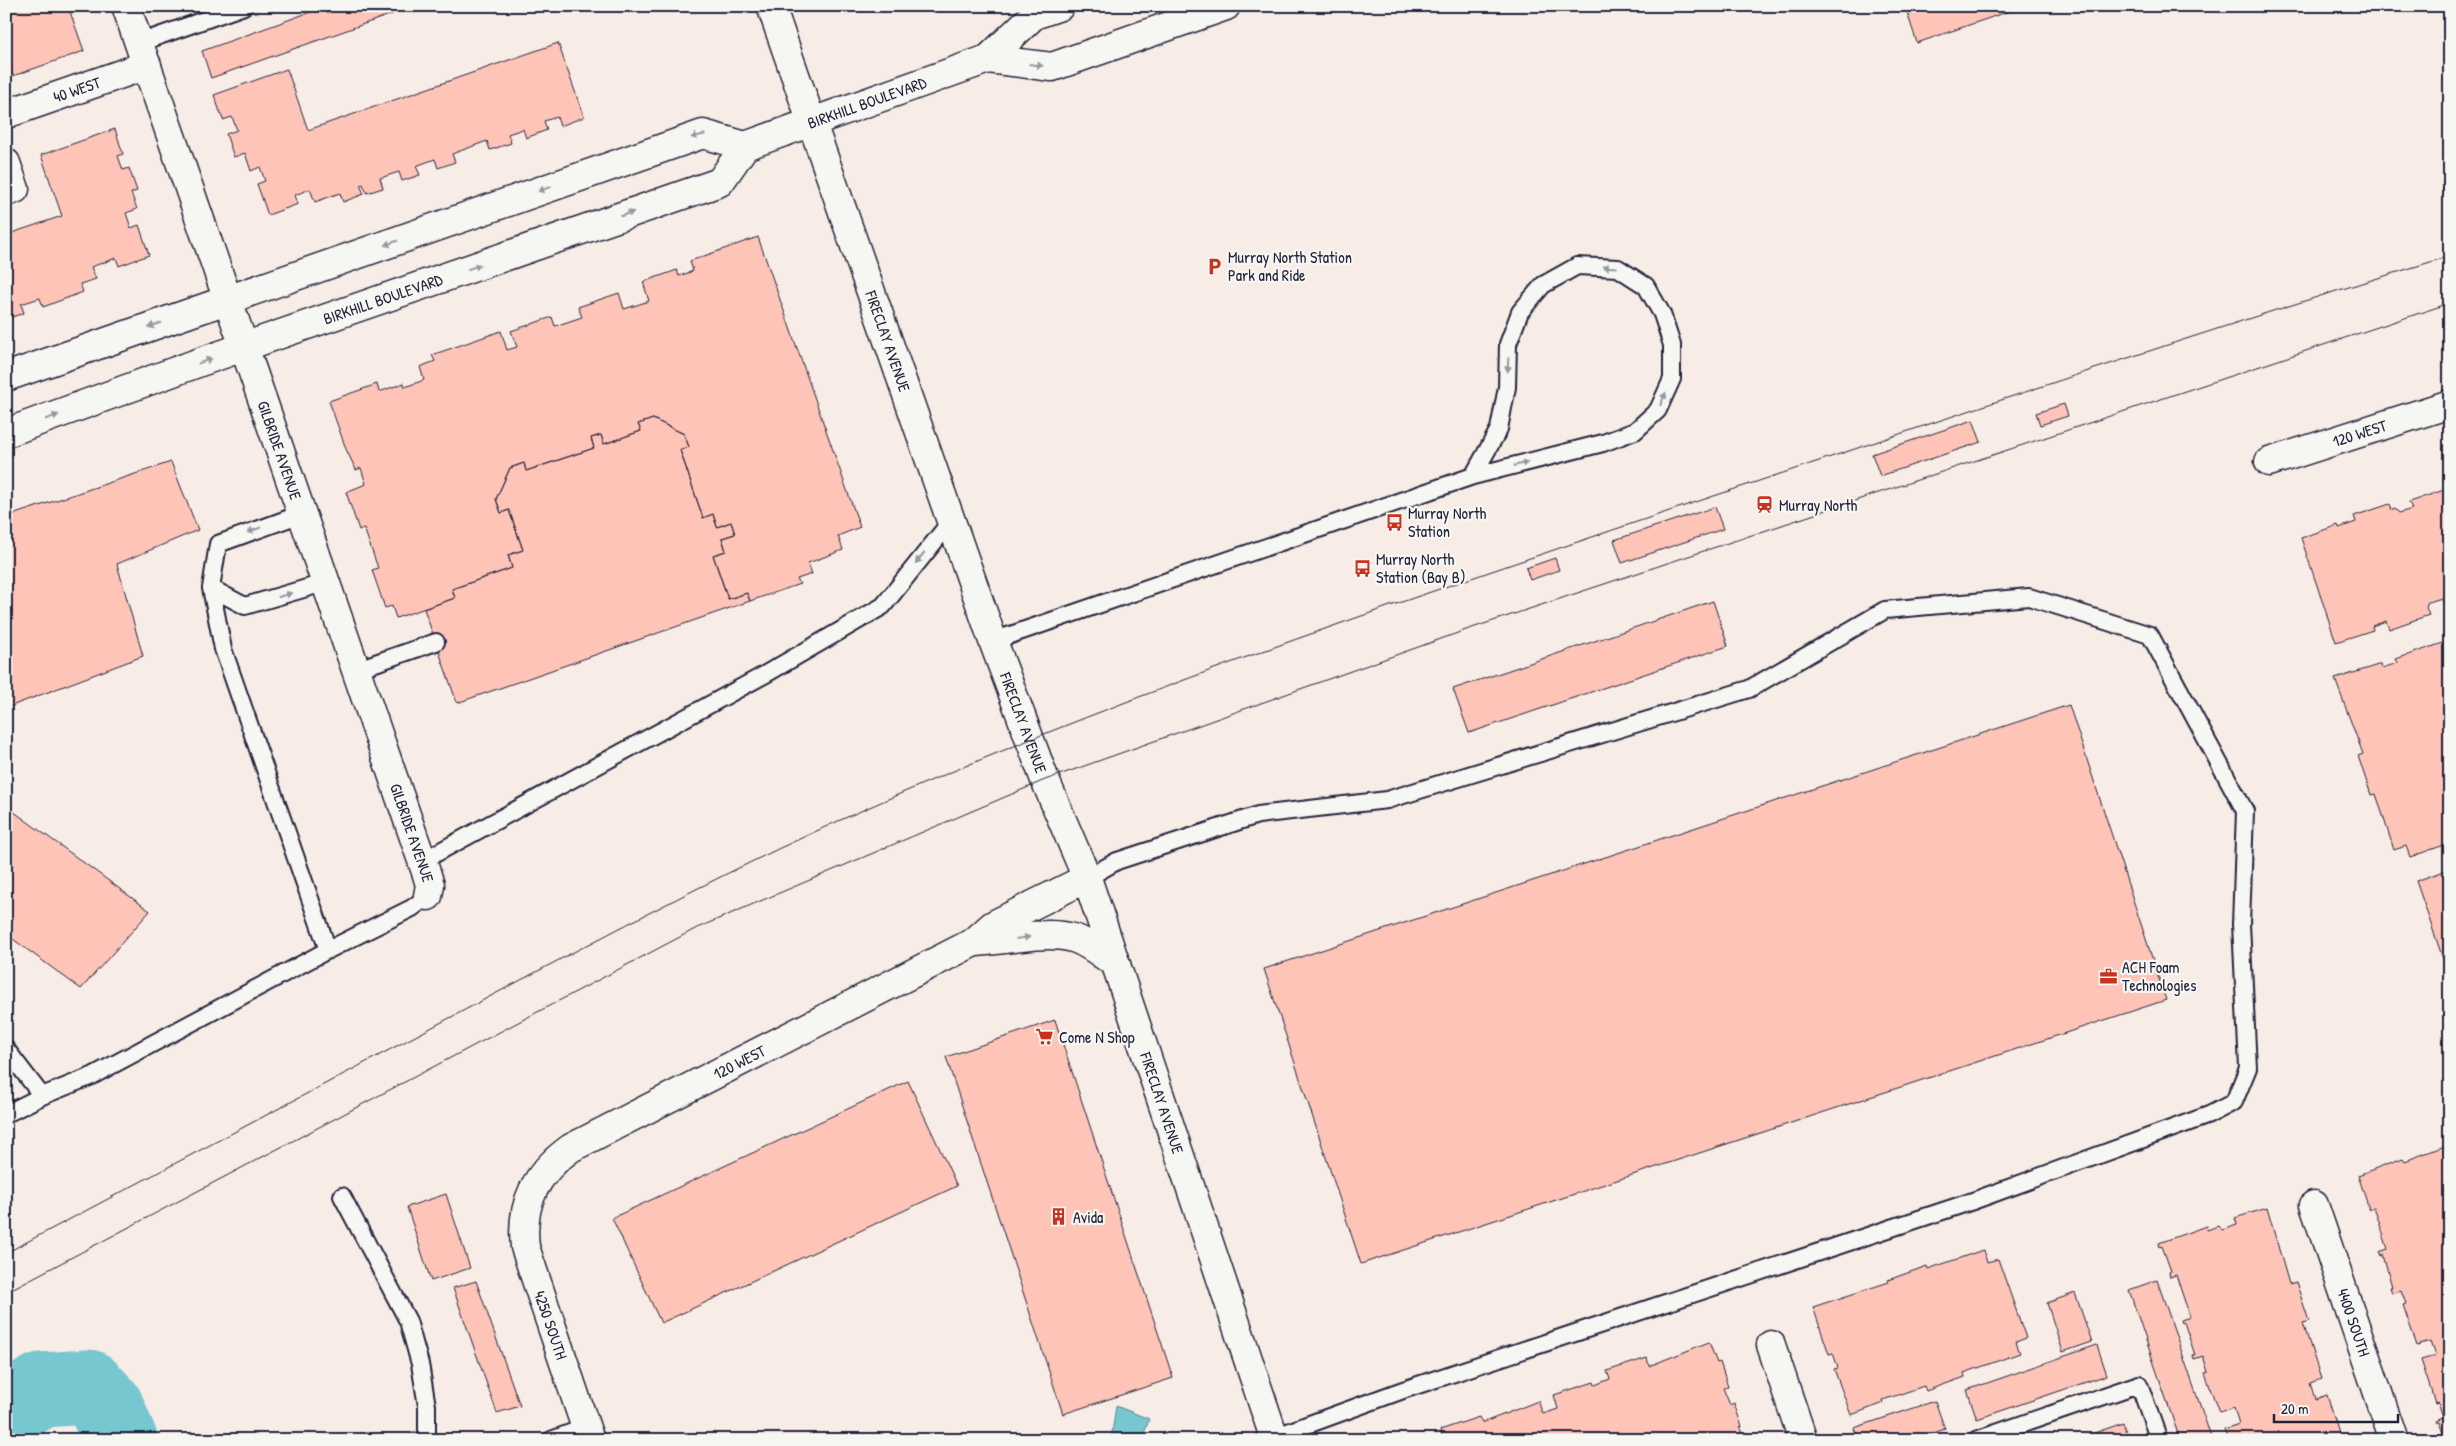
<svg xmlns="http://www.w3.org/2000/svg" width="2456" height="1446" viewBox="0 0 2456 1446" font-family="'Patrick Hand',sans-serif">
<style>
.water{fill:#76c7cf;stroke:#548594}
.lines{fill:none;stroke-linecap:round;stroke-linejoin:round}
.river{stroke:#76c7cf;stroke-width:75}
.building{fill:#ffc4b8;stroke:#22223b}
.service-casing{stroke:#22223b;stroke-width:20}
.minor-casing{stroke:#22223b;stroke-width:31}
.service{stroke:#f6f6f2;stroke-width:16}
.minor{stroke:#f6f6f2;stroke-width:28}
.tram{stroke:#22223b;stroke-width:1}
.oneway{fill:#9797a0}
.labels{text-anchor:middle;stroke-width:4.5;stroke-linejoin:round;paint-order:stroke}
.street-label{font-size:16px;fill:#22223b;stroke:#f6f6f2}
.poi-label{font-size:16px;fill:#22223b;stroke:#f6f6f2;text-anchor:start}
</style>
<rect width="100%" height="100%" fill="#f8ece6"/>
<filter id="ink" filterUnits="userSpaceOnUse"><feTurbulence type="fractalNoise" baseFrequency=".02" numOctaves="2"/><feDisplacementMap in="SourceGraphic" scale="10" xChannelSelector="R" yChannelSelector="G"/><feConvolveMatrix kernelMatrix="1 2 1 2 8 2 1 2 1" color-interpolation-filters="sRGB"/></filter>
<g filter="url(#ink)">
<!-- water -->
<path class="water" d="M1116 1406 1149 1419 1142 1440H1111Z"/>
<g class="lines">
<!-- river -->
<path class="river" d="M6 1411 42 1390 88 1387 106 1406 120 1440"/>
</g>
<!-- building -->
<path class="building" d="M6 6H68L84 51 13 76 6 58Z
M327 6H415L211 78 202 51Z
M1905 6H2024L1917 43Z
M558 43 584 117 560 126 557 117 544 121 547 130 526 138 523 129 508 134 511 143 490 150 487 141 452 154 455 162 438 168 435 159 416 166 420 175 402 181 399 172 380 178 383 188 367 193 363 184 360 185 364 194 343 202 340 193 315 202 310 189 295 195 298 204 268 215 257 184 265 181 260 167 251 171 245 153 234 157 226 134 237 130 232 117 223 120 214 95 287 69 308 130Z
M115 129 123 154 118 156 123 170 129 168 137 191 131 193 137 209 126 213 131 228 139 225 149 255 119 266 116 258 91 267 96 279 80 284 83 292 43 307 40 298 21 304 24 313 6 319V235L62 216 41 155Z
M758 237 860 527 838 536 843 550 808 563 812 574 797 579 800 584 750 601 747 593 728 599 713 555 726 551 722 538 735 534 731 522 717 527 713 514 703 518 680 450 689 447 684 434 653 419 638 424 641 431 604 444 601 435 591 438 594 448 526 471 524 463 510 468 496 499 501 513 509 510 523 550 508 555 512 568 452 589 455 598 396 618 392 606 385 608 372 570 378 568 364 528 359 530 346 492 366 484 361 468 356 470 346 449 329 401 377 384 379 392 404 383 405 387 424 380 420 367 435 361 432 355 501 331 507 350 517 347 511 331 552 317 555 326 582 317 578 307 619 293 624 309 649 301 643 282 677 270 679 276 693 271 690 261Z
M2064 404 2068 416 2040 425 2036 413Z
M653 419 684 434 689 447 680 450 703 518 713 514 717 527 731 522 735 534 722 538 726 551 713 555 728 599 747 593 750 601 457 703 424 609 455 598 452 589 512 568 508 555 523 550 509 510 501 513 496 499 510 468 524 463 526 471 594 448 591 438 601 435 604 444 641 431 638 424Z
M1973 420 1981 442 1880 476 1872 454Z
M171 462 198 530 117 564 143 656 6 708V517Z
M2444 490 2448 503 2450 502V602L2444 604 2442 598 2428 602 2426 608 2429 615 2389 629 2386 621 2372 626 2373 630 2336 642 2301 538 2338 525 2339 528 2356 522 2354 516 2390 504 2392 510 2395 509 2399 513 2412 509 2409 502Z
M1715 507 1723 529 1622 563 1614 540Z
M1555 558 1559 570 1530 580 1526 568Z
M1713 601 1728 646 1469 733 1453 689Z
M2443 643 2450 664V843L2410 857 2406 846 2394 850 2376 794 2371 795 2358 756 2363 754 2335 679 2381 664 2382 668 2398 663 2396 659Z
M2069 705 2166 1000 1361 1264 1264 969Z
M6 806 150 911 81 989 6 934Z
M2450 869V979L2416 881Z
M1055 1020 1173 1378 1063 1414 946 1057Z
M908 1081 957 1186 661 1323 612 1218Z
M2450 1144V1440H2446L2439 1421 2437 1422 2436 1420 2443 1417 2438 1402 2435 1403 2421 1360 2435 1356 2430 1342 2417 1346 2403 1305 2406 1304 2401 1290 2392 1293 2390 1287H2392L2383 1254 2381 1255 2379 1252 2388 1249 2374 1207 2369 1209 2358 1175 2403 1158 2405 1161Z
M446 1194 470 1268 431 1281 407 1207Z
M2267 1208 2289 1284 2296 1282 2309 1321 2303 1323 2321 1379 2310 1383 2315 1399 2327 1395 2341 1440H2228L2224 1430 2239 1425 2234 1408 2219 1413 2205 1373 2208 1372 2203 1356 2194 1359 2193 1355H2195L2184 1322 2182 1323 2181 1320 2190 1317 2176 1275 2170 1277 2169 1272 2171 1271 2162 1246 2160 1247 2159 1243 2206 1226 2207 1230 2218 1226 2222 1230 2237 1225 2235 1218Z
M1983 1250 1987 1262 1998 1259 2026 1338 2016 1342 2020 1353 1964 1373 1965 1377 1926 1391 1924 1386 1883 1400 1884 1403 1851 1415 1834 1369 1838 1368 1833 1353 1829 1354 1813 1307 1889 1282 1888 1280 1927 1266 1928 1269Z
M2157 1280 2212 1440H2180L2129 1290Z
M476 1281 520 1406 497 1413 453 1288Z
M2075 1293 2092 1342 2063 1352 2047 1303Z
M1709 1342 1717 1363 1720 1362 1728 1386 1723 1388 1730 1405 1734 1403 1742 1427 1740 1428 1744 1440H1435L1442 1437 1440 1430 1479 1417 1482 1423 1538 1401 1543 1414 1558 1409 1554 1395 1594 1382 1595 1385 1610 1379 1607 1371 1647 1358 1649 1366Z
M2097 1345 2107 1375 1977 1419 1967 1390Z
M1935 1401 1945 1429 1913 1440H1858L1854 1428Z
M2123 1423 2129 1440H2074Z"/>
<g class="lines">
<defs>
<path id="service" d="M139 43 244 6
M301 514 218 544 211 588 245 606 324 583
M211 588 223 649 328 950
M993 641 1473 476 1603 443 1635 431 1658 410 1672 379V345L1662 314 1646 286 1618 268 1577 266 1543 285 1520 312 1508 344 1507 387 1499 429 1473 476
M355 670 436 642
M422 861 764 675 883 606 951 521
M1087 878 1117 861 1258 815 1387 800 1749 689 1885 610 2029 597 2150 635 2245 811 2241 924 2248 1068 2234 1102 2209 1115 1970 1202 1403 1390 1274 1437
M6 1049 42 1096
M6 1114 42 1096 92 1076 328 950 412 908 428 896
M342 1196 408 1321 420 1364 427 1406V1440
M551 1440 586 1427
M1976 1440 2139 1384 2159 1440"/>
<g id="minor">
<path id="s1" d="M126 6 427 875 430 885 428 896"/>
<path id="s2" d="M771 6 993 641 1045 780 1087 878 1275 1440"/>
<path d="M988 59 1052 67 1226 6"/>
<path id="s3" d="M6 114 147 65"/>
<path d="M6 163 15 189 6 192"/>
<path d="M6 377 703 134 745 146"/>
<path id="s4" d="M6 433 203 361 720 182 745 146 988 59 1034 15 1060 6"/>
<path id="s5" d="M2269 462 2450 404"/>
<path d="M974 942C1004 941 1048 929 1076 939 1090 944 1103 955 1116 964"/>
<path id="s6" d="M2314 1205 2394 1440"/>
<path d="M1771 1345 1803 1440"/>
<path id="s7" d="M590 1440 525 1247C520 1203 536 1173 571 1148L974 942 993 925 1087 878"/>
</g>
</defs>
<!-- service casing -->
<use href="#service" class="service-casing"/>
<!-- minor casing -->
<use href="#minor" class="minor-casing"/>
<!-- service -->
<use href="#service" class="service"/>
<!-- minor -->
<use href="#minor" class="minor"/>
<!-- tram -->
<path class="tram" d="M6 1253C163 1170 319 1087 476 1004 609 933 743 862 881 802 1153 683 1435 590 1717 495 1961 414 2204 330 2450 256
M6 1292 697 928 1045 780 1466 630 2450 303"/>
</g>
<!-- one-way arrows -->
<defs><path id="oneway-solid" d="M-6-.8H1V-3.2L6.5 0L1 3.2V.8H-6Z" transform="scale(1.25)"/></defs>
<g class="oneway">
<use href="#oneway-solid" transform="translate(1036 65) rotate(7)"/>
<use href="#oneway-solid" transform="translate(698 136) rotate(167)"/>
<use href="#oneway-solid" transform="translate(545 189) rotate(161)"/>
<use href="#oneway-solid" transform="translate(627 214) rotate(-19)"/>
<use href="#oneway-solid" transform="translate(391 243) rotate(161)"/>
<use href="#oneway-solid" transform="translate(474 267) rotate(-19)"/>
<use href="#oneway-solid" transform="translate(1610 267) rotate(-177)"/>
<use href="#oneway-solid" transform="translate(155 325) rotate(161)"/>
<use href="#oneway-solid" transform="translate(205 361) rotate(-19)"/>
<use href="#oneway-solid" transform="translate(1508 365) rotate(92)"/>
<use href="#oneway-solid" transform="translate(1663 399) rotate(-66)"/>
<use href="#oneway-solid" transform="translate(52 417) rotate(-20)"/>
<use href="#oneway-solid" transform="translate(1521 464) rotate(-14)"/>
<use href="#oneway-solid" transform="translate(254 530) rotate(159)"/>
<use href="#oneway-solid" transform="translate(920 558) rotate(129)"/>
<use href="#oneway-solid" transform="translate(285 595) rotate(-17)"/>
<use href="#oneway-solid" transform="translate(1023 938) rotate(-8)"/>
</g>
</g>
<!-- icons -->
<defs>
<symbol id="parking-bare" viewBox="-9 -9 18 18"><path d="M-3.5-5.5H1a3.5 3.5 0 0 1 0 7H-1V5.5H-3.5ZM-1-3.4V-.6H.8a1.4 1.4 0 0 0 0-2.8Z" fill="#c8321e" stroke="#f6f6f2" stroke-width="2.5" paint-order="stroke"/></symbol>
<symbol id="station-bare" viewBox="-9 -9 18 18"><path d="M-3-6H3Q5-6 5-4V2Q5 4 3 4L4.5 6H3L1.5 4h-3L-3 6H-4.5L-3 4Q-5 4-5 2V-4Q-5-6-3-6ZM-3.5-4v3h7v-3ZM-3.5 1v1.5H-2V1ZM2 1v1.5H3.5V1Z" fill="#c8321e" stroke="#f6f6f2" stroke-width="2.5" paint-order="stroke"/></symbol>
<symbol id="bus-bare" viewBox="-9 -9 18 18"><path d="M-5-6H5V4H4V6H2V4H-2V6H-4V4H-5ZM-3.5-4V0h7V-4ZM-3.5 1.2v1.5H-2V1.2ZM2 1.2v1.5H3.5V1.2Z" fill="#c8321e" stroke="#f6f6f2" stroke-width="2.5" paint-order="stroke"/></symbol>
<symbol id="office-bare" viewBox="-9 -9 18 18"><path d="M-6-3h4V-5.5h4V-3h4V5H-6ZM-1-4.5V-3h2v-1.5ZM-6 0V1H6V0Z" fill="#c8321e" stroke="#f6f6f2" stroke-width="2.5" paint-order="stroke"/></symbol>
<symbol id="supermarket-bare" viewBox="-9 -9 18 18"><path d="M-6-5.5h2.5l.6 2H6L4.5 2H-2.5L-4.4-4H-6ZM-1.5 3.2a1.3 1.3 0 1 0 .1 0ZM3 3.2a1.3 1.3 0 1 0 .1 0Z" fill="#c8321e" stroke="#f6f6f2" stroke-width="2.5" paint-order="stroke"/></symbol>
<symbol id="building-bare" viewBox="-9 -9 18 18"><path d="M-4-6H4V6H1V3H-1V6H-4ZM-2.5-4.3h1.7v1.8h-1.7ZM.8-4.3h1.7v1.8H.8ZM-2.5-1h1.7V.8h-1.7ZM.8-1h1.7V.8H.8Z" fill="#c8321e" stroke="#f6f6f2" stroke-width="2.5" paint-order="stroke"/></symbol>
</defs>
<g fill-rule="evenodd">
<use href="#parking-bare" x="1202" y="254" width="25" height="25"/>
<use href="#station-bare" x="1752" y="492" width="25" height="25"/>
<use href="#bus-bare" x="1382" y="510" width="25" height="25"/>
<use href="#bus-bare" x="1350" y="556" width="25" height="25"/>
<use href="#office-bare" x="2096" y="964" width="25" height="25"/>
<use href="#supermarket-bare" x="1032" y="1024" width="25" height="25"/>
<use href="#building-bare" x="1046" y="1204" width="25" height="25"/>
</g>
<g class="labels">
<!-- street labels -->
<g class="street-label">
<text dy="6" stroke="none"><textPath href="#s3" startOffset="75">40 WEST</textPath></text>
<text dy="6" stroke="none"><textPath href="#s4" startOffset="930">BIRKHILL BOULEVARD</textPath></text>
<text dy="6" stroke="none"><textPath href="#s4" startOffset="400">BIRKHILL BOULEVARD</textPath></text>
<text dy="6" stroke="none"><textPath href="#s2" startOffset="355">FIRECLAY AVENUE</textPath></text>
<text dy="6" stroke="none"><textPath href="#s5" startOffset="95">120 WEST</textPath></text>
<text dy="6" stroke="none"><textPath href="#s1" startOffset="470">GILBRIDE AVENUE</textPath></text>
<text dy="6" stroke="none"><textPath href="#s2" startOffset="760">FIRECLAY AVENUE</textPath></text>
<text dy="6" stroke="none"><textPath href="#s1" startOffset="875">GILBRIDE AVENUE</textPath></text>
<text dy="6" stroke="none"><textPath href="#s7" startOffset="508">120 WEST</textPath></text>
<text dy="6" stroke="none"><textPath href="#s2" startOffset="1165">FIRECLAY AVENUE</textPath></text>
<text dy="6" stroke="none"><textPath href="#s6" startOffset="124">4400 SOUTH</textPath></text>
<text transform="translate(551 1325) rotate(71)" y="6">4250 SOUTH</text>
</g>
<!-- poi labels -->
<g class="poi-label">
<text x="1228" y="263">Murray North Station<tspan x="1228" dy="18">Park and Ride</tspan></text>
<text x="1779" y="511">Murray North</text>
<text x="1408" y="519">Murray North<tspan x="1408" dy="18">Station</tspan></text>
<text x="1376" y="565">Murray North<tspan x="1376" dy="18">Station (Bay B)</tspan></text>
<text x="2122" y="973">ACH Foam<tspan x="2122" dy="18">Technologies</tspan></text>
<text x="1059" y="1043">Come N Shop</text>
<text x="1073" y="1223">Avida</text>
</g>
</g>
<!-- margin -->
<rect width="2456" height="1446" fill="none" stroke="#f6f6f2" stroke-width="25"/>
<rect x="12" y="12" width="2431" height="1421" fill="none" stroke="#22223b" stroke-width="2" filter="url(#ink)"/>
<!-- scale -->
<path d="M2274 1414v8h124v-8" fill="none" stroke="#22223b" stroke-width="2.5"/>
<text x="2281" y="1414" font-size="15" fill="#22223b" stroke="#f6f6f2" stroke-width="4" paint-order="stroke">20 m</text>
</svg>
